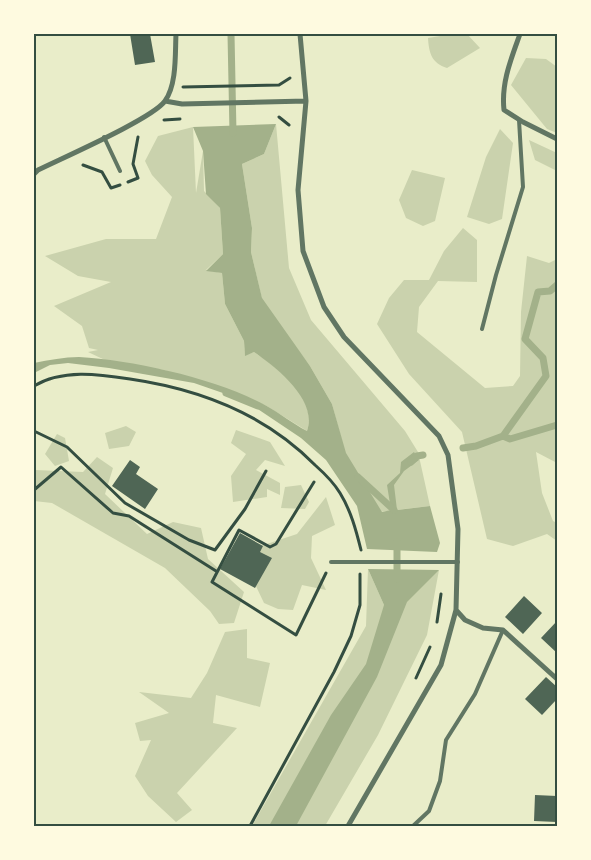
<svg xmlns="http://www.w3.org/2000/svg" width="591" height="860" viewBox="0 0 591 860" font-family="'Golos Text',sans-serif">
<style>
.green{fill:#cad2ad}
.water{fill:#a3b18a}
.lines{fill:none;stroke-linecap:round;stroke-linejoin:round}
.stream{stroke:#a3b18a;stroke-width:7}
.building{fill:#4f6655}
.path{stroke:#344e41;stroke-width:3}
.service{stroke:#617663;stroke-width:4}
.minor{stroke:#617663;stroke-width:5}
.neatline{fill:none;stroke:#344e41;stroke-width:2}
</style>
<rect width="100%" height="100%" fill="#e9edc9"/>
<!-- green -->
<path class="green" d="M452 34H467L480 48 447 68C432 63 429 54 428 38Z
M526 58 546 59 557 67V133L547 129 511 85Z
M276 124 289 268 311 320 405 431 418 452 430 506 379 512 346 456 332 404 310 366 263 303 251 252 252 228 242 164 264 154Z
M193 127 196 193 203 151 204 191 220 208 223 254 206 270 222 273 225 304 244 341 245 355 254 352C279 369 318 398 307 431L265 405 164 370 107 361 88 352 98 350 89 348 82 326 54 306 111 282 78 276 45 256 106 239H156L172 197 152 175 145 161 158 136Z
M500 129 513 143 502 219 489 224 467 217 486 157Z
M529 140 557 153V171L535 160Z
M412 170 445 178 435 221 423 226 406 218 399 200Z
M463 228 477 240V282L438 281 419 307 417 332 485 388 513 386 520 376 521 312 527 256 549 263 557 259V463L536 452 542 493 553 521 557 523V541L547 534 513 546 487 539 462 432 409 374 377 324 389 298 404 280H429L444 251Z
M126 426 136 432 129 446 109 449 105 433Z
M236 430 270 442 285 466 265 460 256 470 280 483V495L267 489V497L233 502 231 476 246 454 231 443Z
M57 434 65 438 69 461 55 466 45 454Z
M97 457 113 468 105 494 147 534 173 522 201 528 208 559 244 592 234 623 219 624 210 611 165 568 52 503 34 501V465L35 470 83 472Z
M301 485 309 502 305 509 281 508 285 487Z
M326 497 335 525 312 536 311 558 326 590 302 585 293 610 278 609 264 603 253 580 246 551 297 534Z
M368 569 384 605 439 570 427 635 378 735 325 826H252L366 626Z
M247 629V658L270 663 260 707 216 695 213 723 237 728 177 793 192 810 176 822 148 796 135 776 151 740 140 741 135 723 169 713 139 692 191 698 207 673 225 632Z"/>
<!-- water -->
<path class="water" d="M276 124 264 154 242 164 252 228 251 252 262 298 310 366 332 404 346 453 382 512 391 510 387 485 400 473 401 462 414 452 419 460 404 471 394 485 397 510 430 506 440 543 437 552 367 549 357 506 326 460 301 438 246 401 194 383 109 368 68 363 50 365 34 373V363C49 360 64 357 79 357 134 360 217 379 265 405 280 413 293 424 307 431 318 400 277 368 254 352L245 356 244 341 225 304 222 273 206 271 223 254 220 208 206 194 203 151 193 127Z
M368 569 439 570 407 602 377 677 296 826H269L331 715 366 664 384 605Z"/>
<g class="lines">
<!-- stream -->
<path class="stream" d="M231 34 233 133
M226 393 258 406
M503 436 510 439 557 425
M463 448 476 446 503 436 546 376 543 358 525 339 538 292 550 291 557 285
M411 462 417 456 423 455
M358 477 394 510
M397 542V579"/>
</g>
<!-- building -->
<path class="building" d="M130 34H150L155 62 135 65Z
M130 460 140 467 136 474 158 489 145 509 112 486Z
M240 533 263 546 260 552 272 558 255 588 220 569Z
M524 596 542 613 523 634 505 617Z
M557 621V653L541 638Z
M546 677 557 687V699L542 715 525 699Z
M535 795 557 796V822L534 821Z"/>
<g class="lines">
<!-- path -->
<path class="path" d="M183 87 279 85 290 78
M279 117 289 125
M164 120 180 119
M83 165 102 172 111 188 120 185
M128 182 138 178 133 164 138 137
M34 386C62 369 98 374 130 379 199 389 265 414 315 465 324 473 334 483 340 493 351 511 356 530 361 550
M34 431 67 447 125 503 189 540 215 550 245 509 266 471
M314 482 276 544 270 547 239 530 212 582 296 635 326 573
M34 490 61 467 113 513 129 516 216 571
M437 622 441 594
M416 678 430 647
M250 826 334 672 351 636 360 605V574"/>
<!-- service -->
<path class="service" d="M104 137 120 171
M482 329 496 275 523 187 519 120
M331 562H458
M413 826 429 811 440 781 446 740 475 694 503 630"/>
<!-- minor -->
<path class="minor" d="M300 34 306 101 298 190 303 251 324 307 344 337 439 436 448 455 458 529 456 610 441 665 348 826
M520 34C511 59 501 83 504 110L523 122 557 139
M165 101 182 104 306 101
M34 174 38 170C62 158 152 119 165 101 177 84 175 54 176 34
M456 610 465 620 483 628 503 630 557 679"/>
</g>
<!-- border -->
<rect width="591" height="860" fill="none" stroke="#fefae0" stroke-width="70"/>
<rect x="35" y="35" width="521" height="790" class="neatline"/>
</svg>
